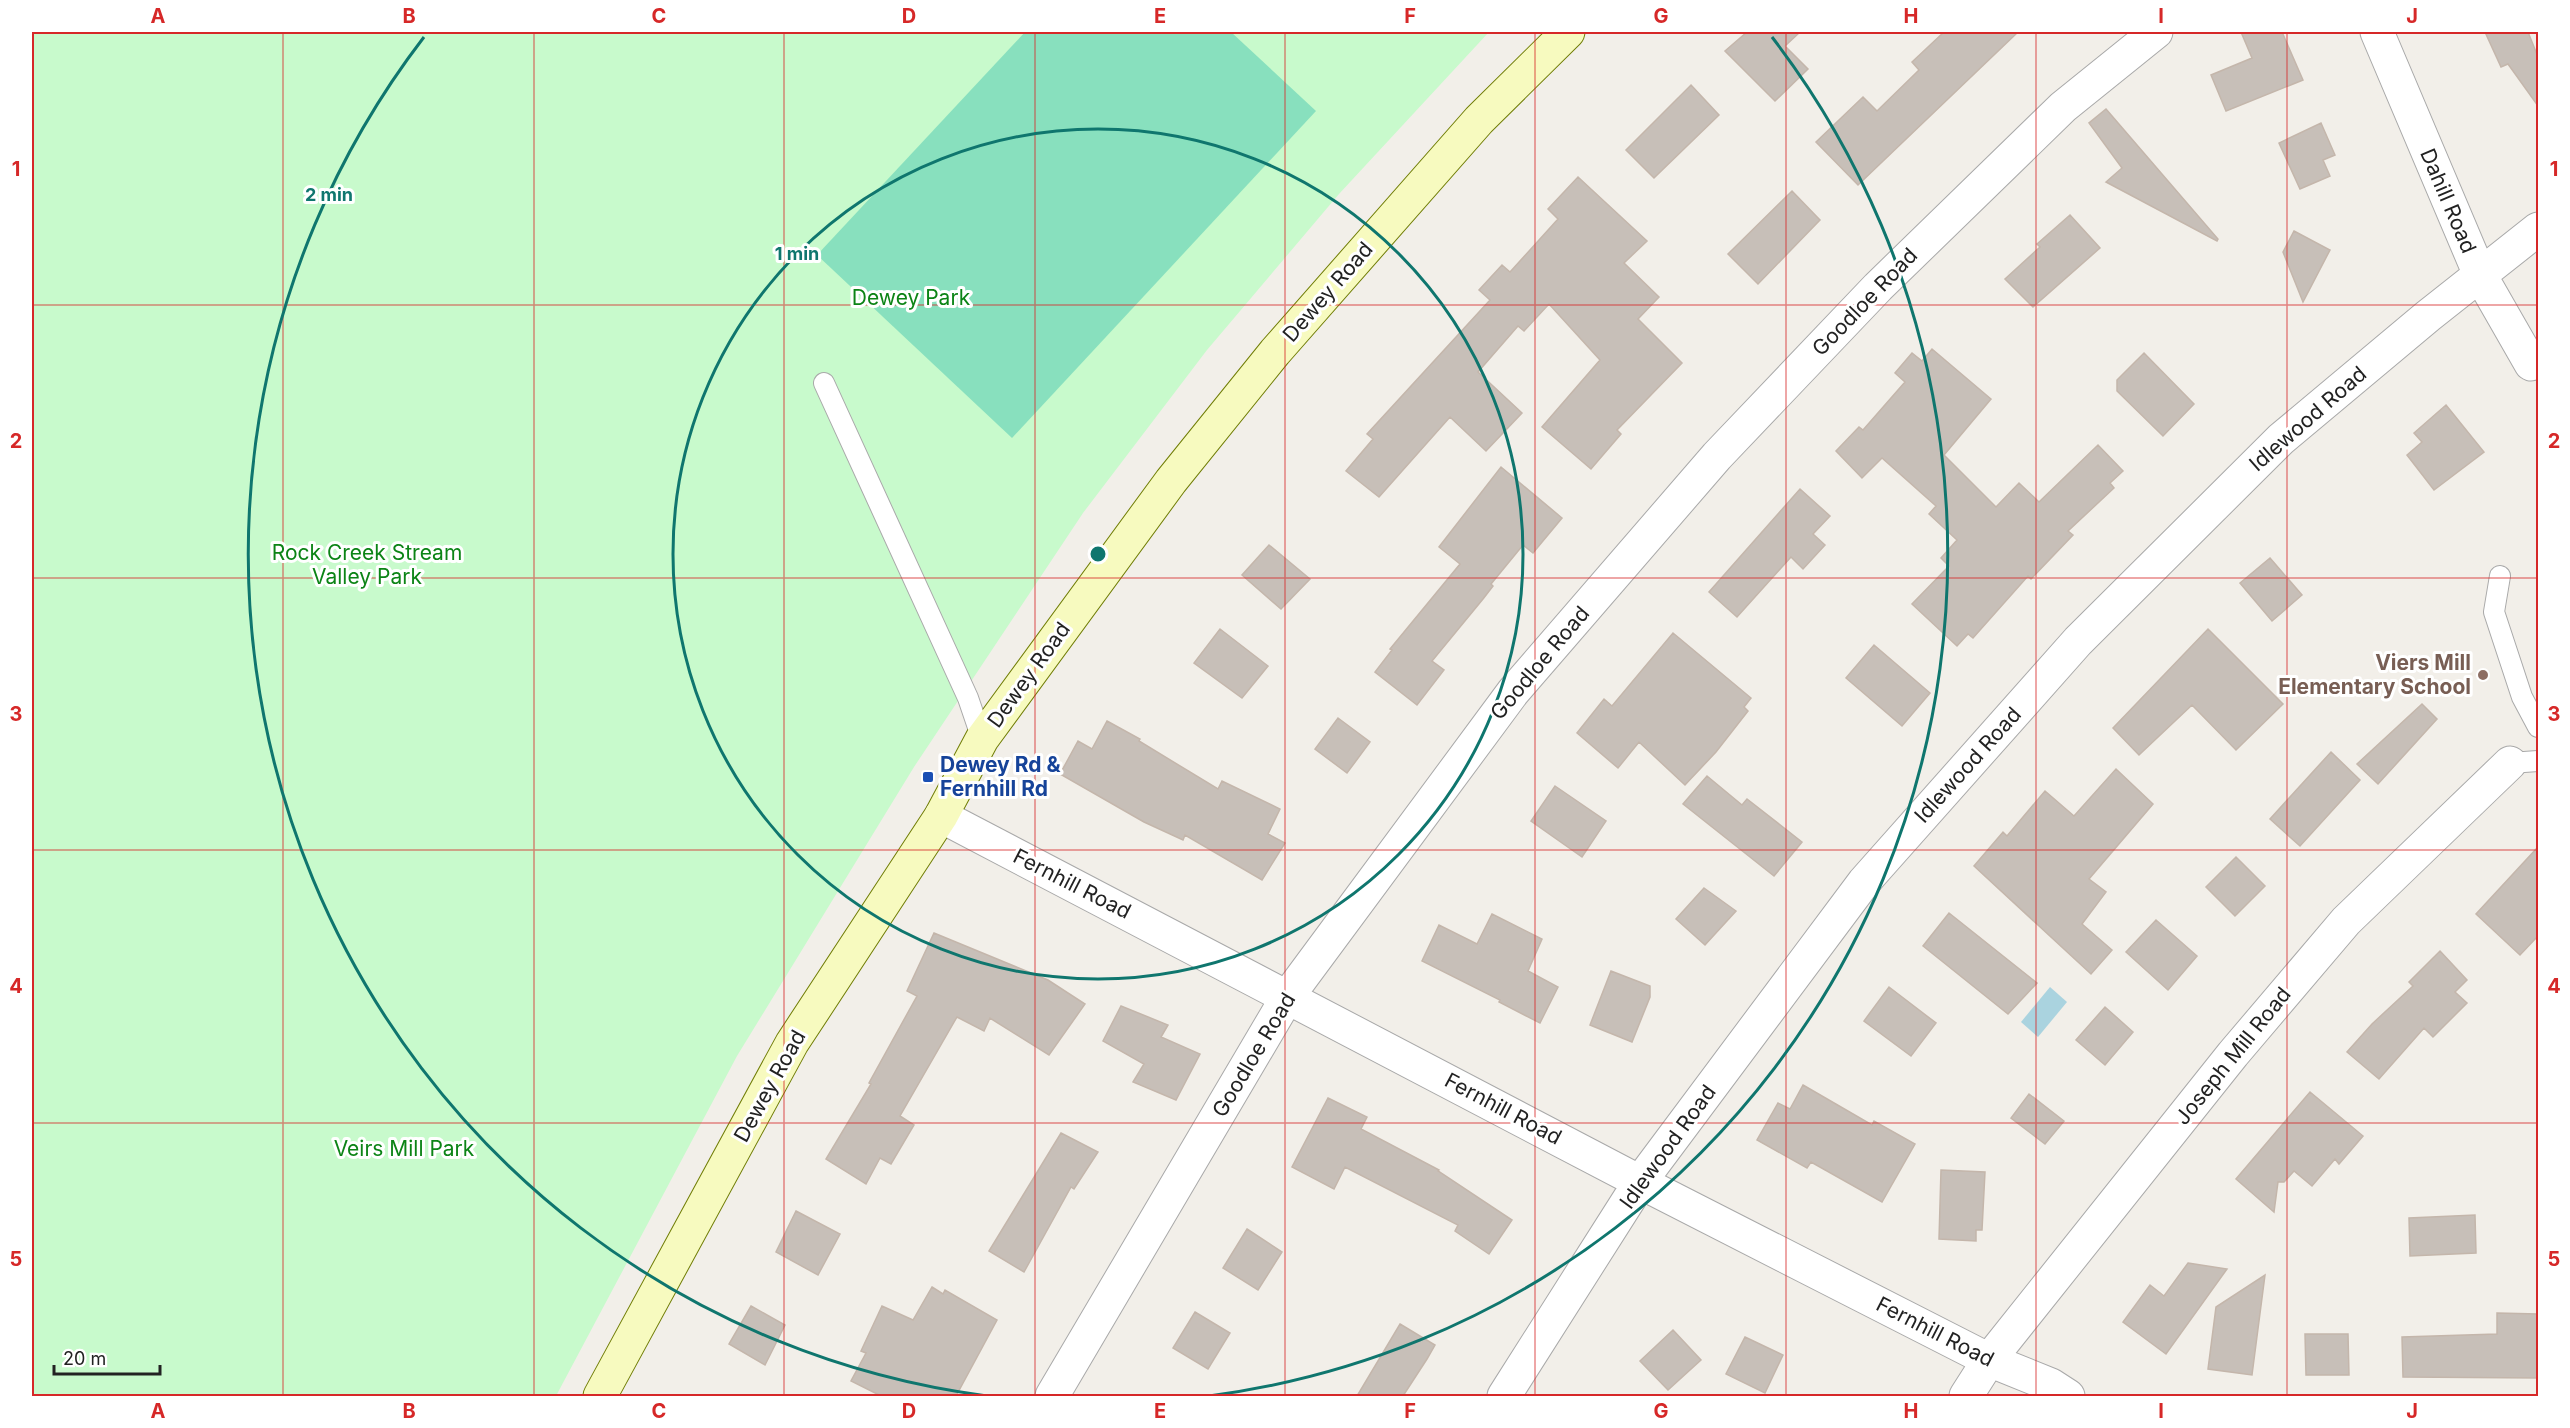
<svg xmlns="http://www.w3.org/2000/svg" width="2570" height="1428" viewBox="0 0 2570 1428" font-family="Inter,sans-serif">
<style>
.park{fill:#c8facc}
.pitch{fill:#88e0be}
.water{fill:#aad3df}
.building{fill:#c7bfb8;stroke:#c4b6ab;stroke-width:1.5}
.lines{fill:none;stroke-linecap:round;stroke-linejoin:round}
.lane-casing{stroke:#a9a9a9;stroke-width:22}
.street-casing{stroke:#a9a9a9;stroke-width:35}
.secondary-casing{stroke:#707d05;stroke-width:35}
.lane{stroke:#fff;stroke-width:20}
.street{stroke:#fff;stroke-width:33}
.secondary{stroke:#f7fabf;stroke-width:33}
.grid{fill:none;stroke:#d62828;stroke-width:1.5;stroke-opacity:0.55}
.ring{fill:none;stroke:#0f766e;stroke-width:3}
.education-dot{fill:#8d6e63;stroke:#fff;stroke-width:2}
.transit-dot{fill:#1a4fb4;stroke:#fff;stroke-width:2}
.labels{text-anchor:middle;stroke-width:6;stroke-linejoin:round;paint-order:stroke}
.street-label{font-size:21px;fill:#222;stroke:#fff}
.park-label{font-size:21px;fill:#0c8416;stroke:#fff}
.education-label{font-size:21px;font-weight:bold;fill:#785e54;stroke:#fff;text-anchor:end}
.transit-label{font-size:21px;font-weight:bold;fill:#164399;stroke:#fff;text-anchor:start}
.centre{fill:#0f766e;stroke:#fff;stroke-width:3}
.ring-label{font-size:18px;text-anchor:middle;font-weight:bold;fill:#0f766e;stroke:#fff;stroke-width:6;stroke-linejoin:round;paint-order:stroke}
.neatline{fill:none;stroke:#d62828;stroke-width:2}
.grid-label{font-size:20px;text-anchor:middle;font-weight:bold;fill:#d62828}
</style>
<rect width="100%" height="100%" fill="#f2efe9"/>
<!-- park -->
<path class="park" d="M32 32H1489L1339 194 1207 350 1083 513 914 767 737 1056 556 1396H32Z"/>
<!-- pitch -->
<path class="pitch" d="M1025 32H1231L1316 111 1012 438 817 255Z"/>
<!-- water -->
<path class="water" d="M2050 987 2067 1002 2038 1037 2021 1022Z"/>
<!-- building -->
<path class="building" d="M1747 32H1800L1785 46 1808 69 1775 101 1725 51Z
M1944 32H2018L1858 185 1816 142 1863 97 1877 111 1919 70 1912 62Z
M2241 32H2282L2303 80 2226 111 2211 75 2252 58Z
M2485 32H2528L2538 57V106L2508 64 2501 67Z
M1691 85 1719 115 1654 178 1626 150Z
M2106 109 2218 239 2217 241 2106 182 2122 168 2089 123Z
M2321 123 2335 155 2323 160 2330 176 2300 189 2279 143Z
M1578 177 1647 241 1624 263 1659 297 1638 319 1682 363 1617 430 1621 434 1591 469 1542 427 1600 360 1549 304 1524 331 1518 326 1478 372 1522 413 1486 451 1450 417 1379 497 1346 471 1373 439 1367 434 1490 300 1479 290 1502 265 1510 272 1558 219 1548 209Z
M1792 191 1820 220 1758 284 1728 254Z
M2070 215 2100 248 2033 307 2005 279 2040 247 2037 244Z
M2294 231 2330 250 2303 302 2283 252Z
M1932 349 1991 399 1944 455 1996 507 2019 483 2039 502 2098 445 2123 471 2110 483 2114 488 2068 531 2073 535 2031 579 2028 576 1973 638 1968 634 1957 646 1912 604 1949 566 1941 558 1957 540 1929 514 1936 506 1882 458 1862 478 1836 451 1859 427 1863 430 1905 382 1895 373 1912 353 1922 361Z
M2144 353 2194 404 2163 436 2117 391V380Z
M2446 405 2484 452 2434 490 2407 455 2422 442 2414 433Z
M1501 467 1562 518 1533 553 1523 545 1491 584 1493 586 1483 599 1432 661 1444 670 1417 705 1375 672 1392 650 1390 649 1460 564 1439 547Z
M1800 489 1830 516 1813 534 1825 545 1803 569 1791 557 1737 617 1709 592Z
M1269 545 1310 579 1281 609 1242 575Z
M2270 558 2302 595 2272 621 2240 583Z
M1220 629 1268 666 1242 698 1194 663Z
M2208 629 2283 704 2236 750 2192 705 2139 755 2113 728Z
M1673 633 1751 698 1744 707 1748 711 1716 752 1685 785 1639 742 1618 768 1577 733 1604 699 1612 706Z
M1874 645 1930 693 1902 726 1846 678Z
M2422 704 2437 719 2378 784 2357 764Z
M1338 718 1370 742 1347 773 1315 749Z
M1107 721 1140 739 1139 741 1218 789 1222 781 1280 809 1268 834 1285 843 1262 880 1185 835 1183 840 1144 822 1060 774 1078 741 1092 749Z
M2331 752 2360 780 2300 846 2270 819Z
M2116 769 2153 804 2089 879 2106 892 2082 924 2112 950 2091 974 1974 866 2003 832 2007 836 2045 791 2074 816Z
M1707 776 1742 805 1747 799 1802 842 1774 876 1683 804Z
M1555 786 1606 821 1582 857 1531 821Z
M2538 847V936L2520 955 2476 914Z
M2236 857 2265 886 2235 916 2206 887Z
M1704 888 1736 911 1705 945 1676 919Z
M1949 913 2037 983 2008 1014 1923 946Z
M1492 914 1542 939 1528 971 1558 987 1540 1023 1499 1002 1500 1000 1422 961 1439 925 1477 944Z
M2156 920 2197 956 2168 990 2126 952Z
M934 933 1048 980 1085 1004 1049 1055 990 1018 984 1031 957 1017 900 1116 914 1125 891 1164 880 1158 866 1184 826 1159 871 1084 869 1083 917 996 907 991Z
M2440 951 2467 980 2455 992 2467 1003 2433 1037 2424 1028 2379 1079 2347 1052 2372 1024 2413 986 2409 982Z
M1611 971 1650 986V997L1632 1042 1590 1025Z
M1889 987 1936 1023 1911 1056 1864 1021Z
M1121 1006 1168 1025 1161 1037 1200 1054 1176 1100 1133 1082 1144 1064 1103 1041Z
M2105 1007 2133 1032 2105 1065 2076 1040Z
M1803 1085 1872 1125 1874 1121 1915 1144 1882 1202 1811 1162 1807 1168 1757 1140 1778 1103 1790 1109Z
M2310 1092 2363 1136 2339 1164 2335 1159 2312 1186 2294 1171 2284 1182H2278L2274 1212 2236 1179Z
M2029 1094 2064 1121 2045 1144 2011 1118Z
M1328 1098 1367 1117 1361 1129 1439 1170 1438 1171 1512 1220 1489 1254 1455 1231 1458 1225 1345 1167 1334 1189 1292 1167Z
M1061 1133 1098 1152 1074 1189 1071 1187 1024 1272 989 1251Z
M1941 1170 1985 1172 1982 1230H1976V1241L1939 1239Z
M796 1211 840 1234 818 1275 776 1252Z
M2475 1215 2476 1253 2410 1256 2409 1218Z
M1247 1229 1282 1252 1258 1290 1223 1268Z
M2188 1263 2227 1269 2166 1354 2123 1322 2150 1285 2164 1296Z
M2265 1275 2252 1375 2208 1369 2216 1307Z
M932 1287 943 1294 945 1290 997 1320 956 1396H881L851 1381 866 1353 861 1351 882 1306 913 1320Z
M751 1306 785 1325 765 1365 729 1344Z
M1195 1312 1230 1333 1208 1369 1173 1348Z
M2497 1313 2538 1314V1378L2403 1377 2402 1337 2497 1334Z
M1400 1324 1435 1345 1427 1359 1403 1396H1357Z
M1673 1330 1701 1360 1668 1390 1640 1361Z
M2305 1334H2348L2349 1375H2306Z
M1745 1337 1783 1355 1765 1393 1726 1374Z"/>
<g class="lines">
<defs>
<path id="lane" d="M824 383 968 698 982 739
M2500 576 2494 612 2522 697 2538 727
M2510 763 2538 761"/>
<path id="street" d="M2377 32 2480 275 2531 364
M941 816 1640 1182 1989 1360 2051 1385 2068 1396
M1052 1396 1288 996 1513 692 1717 456 1878 287 2063 107 2156 32
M1504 1396 1640 1182 1864 882 2078 641 2281 439 2428 316 2538 229
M1966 1396 1989 1360 2233 1054 2346 921 2510 763"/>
<path id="secondary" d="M600 1396 792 1043 941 816 982 739 1171 481 1275 352 1479 120 1568 32"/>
</defs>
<!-- lane casing -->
<use href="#lane" class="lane-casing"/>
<!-- street casing -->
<use href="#street" class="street-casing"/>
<!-- secondary casing -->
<use href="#secondary" class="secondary-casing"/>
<!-- lane -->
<use href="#lane" class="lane"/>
<!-- street -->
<use href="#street" class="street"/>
<!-- secondary -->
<use href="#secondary" class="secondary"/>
</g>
<!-- grid -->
<path class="grid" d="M283 32V1396M534 32V1396M784 32V1396M1035 32V1396M1285 32V1396M1535 32V1396M1786 32V1396M2036 32V1396M2287 32V1396M32 305H2538M32 578H2538M32 850H2538M32 1123H2538"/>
<!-- distance rings -->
<g class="ring">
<circle cx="1098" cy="554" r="425"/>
<path d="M987 1396A849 849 0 0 1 424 37M1772 37A849 849 0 0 1 1209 1396"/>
</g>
<!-- markers -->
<circle class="education-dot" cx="2483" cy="675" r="6"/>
<rect class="transit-dot" x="922" y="771" width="12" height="12" rx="3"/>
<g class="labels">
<!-- street labels -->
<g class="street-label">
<text transform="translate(2448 201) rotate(67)" y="7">Dahill Road</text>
<text transform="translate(1328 292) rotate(-49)" y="7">Dewey Road</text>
<text transform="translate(1865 302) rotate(-46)" y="7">Goodloe Road</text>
<text transform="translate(2308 419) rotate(-41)" y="7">Idlewood Road</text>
<text transform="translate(1540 663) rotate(-50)" y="7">Goodloe Road</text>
<text transform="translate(1029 675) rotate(-54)" y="7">Dewey Road</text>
<text transform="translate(1968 765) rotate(-48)" y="7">Idlewood Road</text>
<text transform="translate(1072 884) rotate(27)" y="7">Fernhill Road</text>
<text transform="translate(1254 1055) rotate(-59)" y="7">Goodloe Road</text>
<text transform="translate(2233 1056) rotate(-51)" y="7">Joseph Mill Road</text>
<text transform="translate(770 1086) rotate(-61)" y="7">Dewey Road</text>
<text transform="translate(1503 1109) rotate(28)" y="7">Fernhill Road</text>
<text transform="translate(1668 1147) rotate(-54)" y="7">Idlewood Road</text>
<text transform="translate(1935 1332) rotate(27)" y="7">Fernhill Road</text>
</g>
<!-- park labels -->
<g class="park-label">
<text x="911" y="305">Dewey Park</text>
<text x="367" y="560">Rock Creek Stream<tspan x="367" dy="24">Valley Park</tspan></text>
<text x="404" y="1156">Veirs Mill Park</text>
</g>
<!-- education labels -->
<g class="education-label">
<text x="2471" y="670">Viers Mill<tspan x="2471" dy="24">Elementary School</tspan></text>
</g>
<!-- transit labels -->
<g class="transit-label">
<text x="940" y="772">Dewey Rd &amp;<tspan x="940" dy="24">Fernhill Rd</tspan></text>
</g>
</g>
<circle cx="1098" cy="554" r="9" class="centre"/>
<g class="ring-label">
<text x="329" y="201">2 min</text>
<text x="797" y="260">1 min</text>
</g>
<!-- border -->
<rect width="2570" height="1428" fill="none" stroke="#ffffff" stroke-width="66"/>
<!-- scale -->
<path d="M54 1365v9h106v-9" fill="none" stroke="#222222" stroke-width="3"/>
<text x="63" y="1365" font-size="18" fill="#222222" stroke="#ffffff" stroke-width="4.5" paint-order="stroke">20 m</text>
<rect x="33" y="33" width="2504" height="1362" class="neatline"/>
<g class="grid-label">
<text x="158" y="23">A</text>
<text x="409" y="23">B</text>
<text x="659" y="23">C</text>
<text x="909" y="23">D</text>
<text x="1160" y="23">E</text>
<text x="1410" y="23">F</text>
<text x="1661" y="23">G</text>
<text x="1911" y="23">H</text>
<text x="2161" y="23">I</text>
<text x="2412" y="23">J</text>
<text x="16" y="176">1</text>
<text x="2554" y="176">1</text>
<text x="16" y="448">2</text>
<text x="2554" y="448">2</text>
<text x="16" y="721">3</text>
<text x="2554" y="721">3</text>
<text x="16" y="993">4</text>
<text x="2554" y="993">4</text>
<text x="16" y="1266">5</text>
<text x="2554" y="1266">5</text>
<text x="158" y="1418">A</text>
<text x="409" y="1418">B</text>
<text x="659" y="1418">C</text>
<text x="909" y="1418">D</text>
<text x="1160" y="1418">E</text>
<text x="1410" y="1418">F</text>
<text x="1661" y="1418">G</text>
<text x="1911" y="1418">H</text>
<text x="2161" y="1418">I</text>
<text x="2412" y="1418">J</text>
</g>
</svg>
